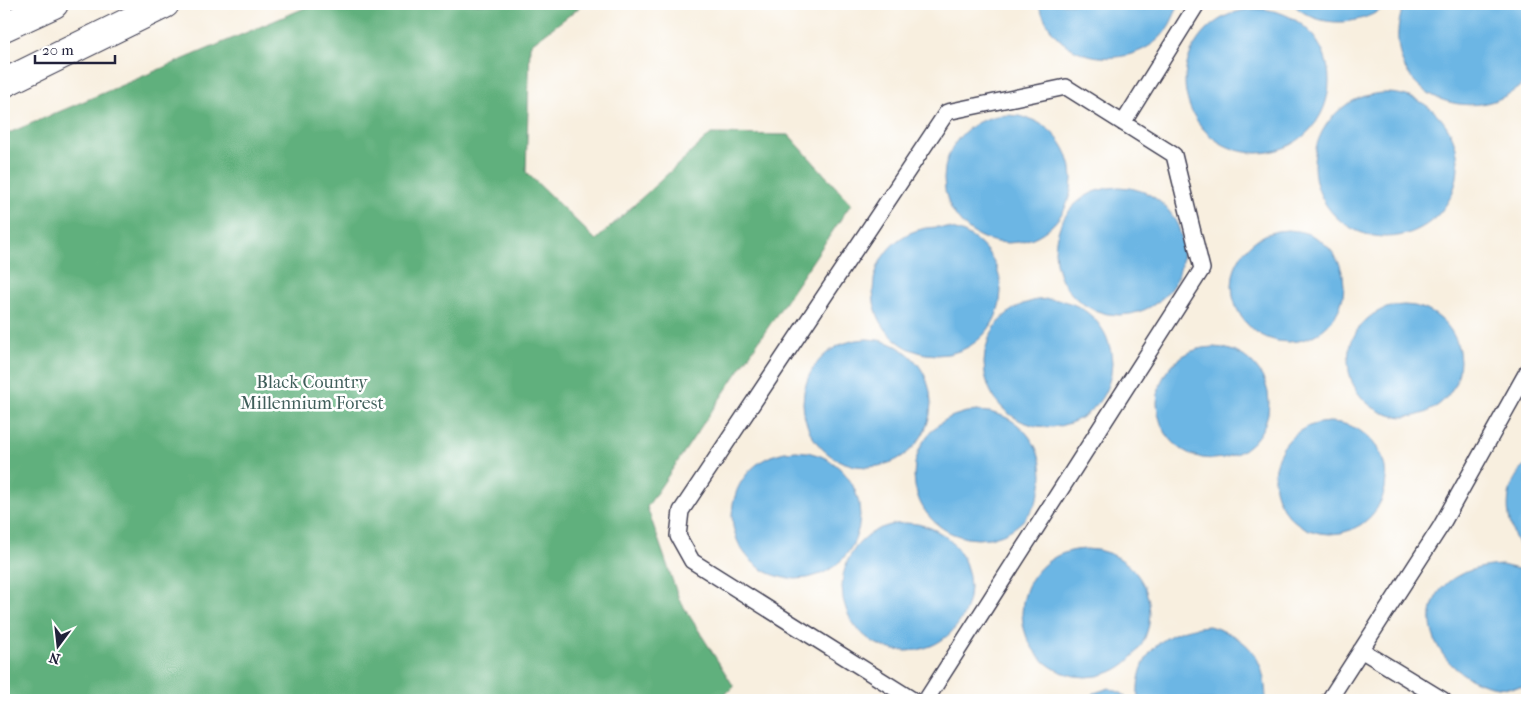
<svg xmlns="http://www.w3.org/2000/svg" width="1531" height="704" viewBox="0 0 1531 704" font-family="'IM FELL French Canon',serif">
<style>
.forest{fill:#60b07d;stroke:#41695c}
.water{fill:#6cb6e4;stroke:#476c90}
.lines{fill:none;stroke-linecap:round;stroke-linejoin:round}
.lane-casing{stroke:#424154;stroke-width:18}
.highway-casing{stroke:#424154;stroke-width:30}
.lane{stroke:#fff;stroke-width:15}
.highway{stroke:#fff;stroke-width:28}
.labels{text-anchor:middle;stroke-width:5;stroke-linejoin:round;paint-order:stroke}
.park-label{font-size:18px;fill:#3f5e5a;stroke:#fff}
</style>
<rect width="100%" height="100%" fill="#fff"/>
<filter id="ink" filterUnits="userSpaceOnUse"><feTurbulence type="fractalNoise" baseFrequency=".02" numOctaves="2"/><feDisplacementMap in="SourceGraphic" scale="10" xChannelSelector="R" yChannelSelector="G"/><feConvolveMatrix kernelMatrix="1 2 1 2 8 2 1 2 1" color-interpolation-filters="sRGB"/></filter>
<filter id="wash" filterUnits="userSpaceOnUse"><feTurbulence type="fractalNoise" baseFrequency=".0096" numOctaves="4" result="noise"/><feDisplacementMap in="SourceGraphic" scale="20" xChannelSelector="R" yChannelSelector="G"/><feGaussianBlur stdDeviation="1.12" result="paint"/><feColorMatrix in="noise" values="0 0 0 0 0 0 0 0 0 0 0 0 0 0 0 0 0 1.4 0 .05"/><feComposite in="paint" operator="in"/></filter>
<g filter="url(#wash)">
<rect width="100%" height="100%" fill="#f8efdf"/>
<!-- forest -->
<path class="forest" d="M314 4H584L530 45 526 172 596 240 711 134 789 135 851 204 647 507 679 599 734 687 717 700H4V135Z"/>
<!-- water -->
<path class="water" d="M1038 4H1179C1173 18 1168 32 1155 42 1123 67 1069 62 1048 25 1044 18 1041 11 1038 4Z
M1293 4H1389C1363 26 1318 30 1293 4Z
M1404 4H1527C1527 16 1530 69 1527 77 1524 85 1514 91 1507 95 1467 118 1407 99 1399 49 1396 33 1399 19 1404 4Z
M1185 81a72 72 0 1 1 144 0a72 72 0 1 1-144 0Z
M1314 165a72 72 0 1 1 144 0a72 72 0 1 1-144 0Z
M944 179a64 64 0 1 1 128 0a64 64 0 1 1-128 0Z
M1055 251a64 64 0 1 1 128 0a64 64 0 1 1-128 0Z
M873 291a64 64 0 1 1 128 0a64 64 0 1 1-128 0Z
M1232 286a56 56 0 1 1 112 0a56 56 0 1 1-112 0Z
M984 363a64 64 0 1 1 128 0a64 64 0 1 1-128 0Z
M1348 361a56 56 0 1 1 112 0a56 56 0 1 1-112 0Z
M803 403a64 64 0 1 1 128 0a64 64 0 1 1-128 0Z
M1157 403a56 56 0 1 1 112 0a56 56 0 1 1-112 0Z
M914 475a64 64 0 1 1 128 0a64 64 0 1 1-128 0Z
M1274 478a56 56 0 1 1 112 0a56 56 0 1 1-112 0Z
M732 515a64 64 0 1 1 128 0a64 64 0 1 1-128 0Z
M1527 464V557C1506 531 1498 488 1527 464Z
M842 587a64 64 0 1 1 128 0a64 64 0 1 1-128 0Z
M1022 613a64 64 0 1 1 128 0a64 64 0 1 1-128 0Z
M1502 565 1522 570 1527 574V686C1431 704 1381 571 1502 565Z
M1209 626C1250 638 1265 658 1266 700H1138C1135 653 1164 629 1209 626Z
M1109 688 1123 694 1127 700H1088L1094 693Z"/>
</g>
<g filter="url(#ink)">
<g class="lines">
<defs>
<path id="lane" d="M1123 123 1197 4
M1361 650 1443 700
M913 700 692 561 678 536 681 511 947 112 1066 87 1174 155 1202 269 926 700
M1329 700 1441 526 1527 372"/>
<path id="highway" d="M4 27 54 4
M4 83 165 4"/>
</defs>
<!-- lane casing -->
<use href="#lane" class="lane-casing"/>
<!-- highway casing -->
<use href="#highway" class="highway-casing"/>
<!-- lane -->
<use href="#lane" class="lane"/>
<!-- highway -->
<use href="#highway" class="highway"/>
</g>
</g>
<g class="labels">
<!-- park labels -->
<g class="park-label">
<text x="312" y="388">Black Country<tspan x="312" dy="21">Millennium Forest</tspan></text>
</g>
</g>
<!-- margin -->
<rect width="1531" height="704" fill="none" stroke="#fff" stroke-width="20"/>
<!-- north arrow -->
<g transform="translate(58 646) rotate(195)" stroke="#ffffff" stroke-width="4" paint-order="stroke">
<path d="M0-4L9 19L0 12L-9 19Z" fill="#22223b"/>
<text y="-8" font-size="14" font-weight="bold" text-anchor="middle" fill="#22223b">N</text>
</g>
<!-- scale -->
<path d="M35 55v8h80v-8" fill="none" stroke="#22223b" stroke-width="2.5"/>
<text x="42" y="55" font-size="15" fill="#22223b" stroke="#ffffff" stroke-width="4" paint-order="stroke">20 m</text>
</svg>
